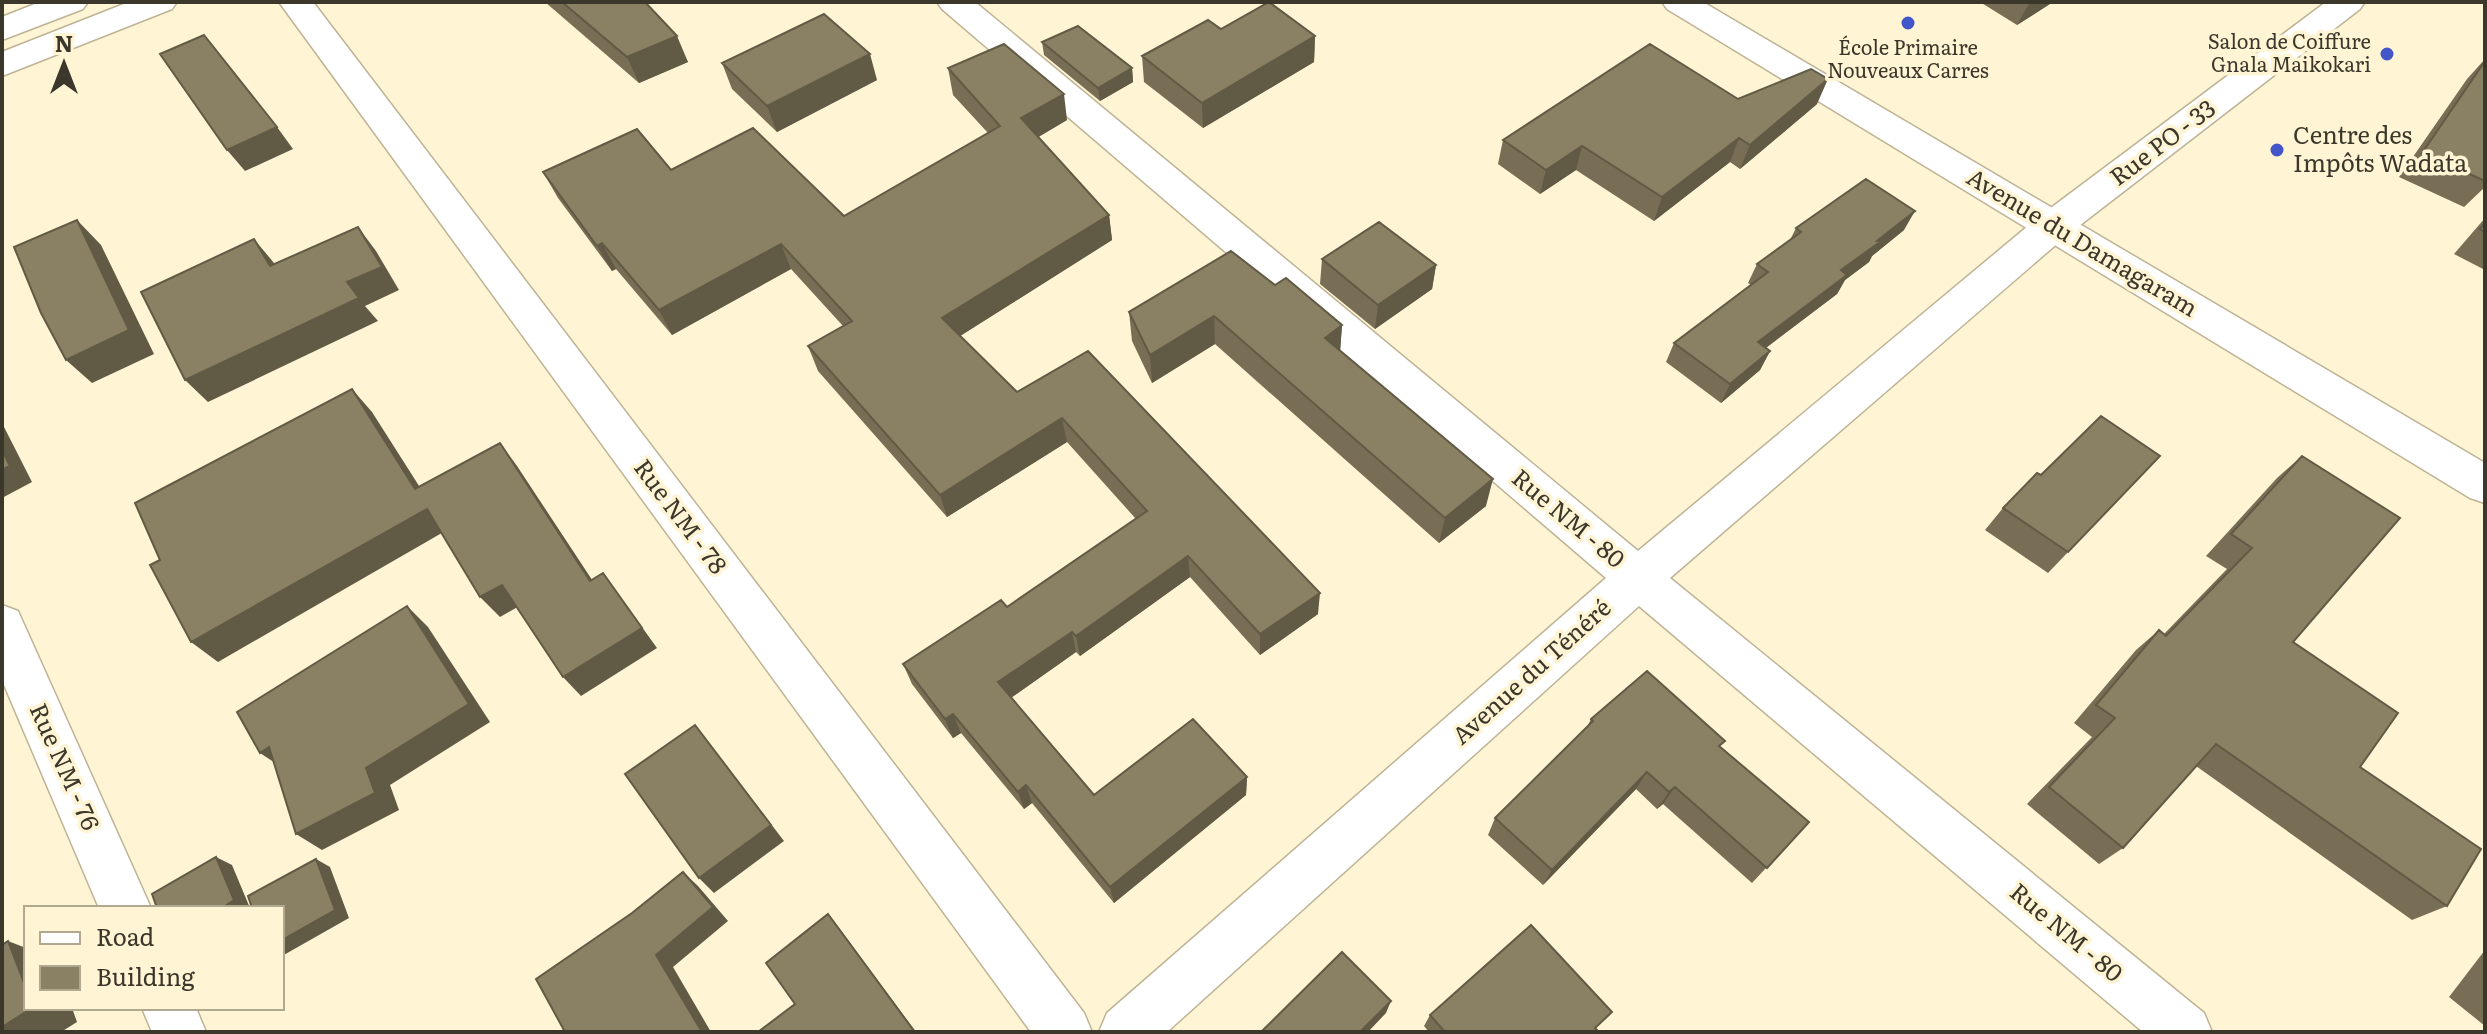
<svg xmlns="http://www.w3.org/2000/svg" width="2487" height="1034" viewBox="0 0 2487 1034" font-family="Literata,serif">
<style>
.lines{fill:none;stroke-linecap:round;stroke-linejoin:round}
.minor-casing{stroke:#beb395;stroke-width:3}
.tertiary-casing{stroke:#beb395;stroke-width:3}
.minor{fill:#fff;fill-rule:evenodd}
.tertiary{fill:#fff;fill-rule:evenodd}
.wall{fill:#776e55}
.shaded-wall{fill:#615a45}
.building{fill:#8a8063;stroke:#615a45;stroke-width:2}
.poi-dot{fill:#4255c9;stroke:#fff4d4;stroke-width:3}
.labels{text-anchor:middle;stroke-width:7;stroke-linejoin:round;paint-order:stroke}
.far-poi-label{font-size:20px;fill:#3b372a;stroke:#fff4d4;text-anchor:end}
.poi-label{font-size:24px;fill:#3b372a;stroke:#fff4d4;text-anchor:start}
.street-label{font-size:24px;fill:#3b372a;stroke:#fff4d4}
</style>
<rect width="100%" height="100%" fill="#fff4d4"/>
<g class="lines">
<defs>
<path id="minor" d="M279 2H313L1084 1013 1092 1032H1031Z
M937 2H975L1638 551 2040 216 2326 2H2365L2360 9 2066 236 1670 578 2204 1013 2212 1032H2143L1639 606 1167 1032H1099L1107 1013 1606 578 942 9Z
M2 605 18 611 151 908H99L2 680Z
M142 1008H196L206 1032H152Z"/>
<path id="tertiary" d="M40 2H88L83 9 2 40V17Z
M129 2H177L172 9 2 76V52Z
M1662 2H1703L2485 463V503L2470 498 1667 9Z"/>
</defs>
<!-- minor casing -->
<use href="#minor" class="minor-casing"/>
<!-- tertiary casing -->
<use href="#tertiary" class="tertiary-casing"/>
<!-- minor -->
<use href="#minor" class="minor"/>
<!-- tertiary -->
<use href="#tertiary" class="tertiary"/>
</g>
<!-- wall -->
<path class="wall" d="M545 2H645L688 62 639 83Z
M1980 2H2053L2017 25Z
M1221 29 1315 36 1314 62 1203 128 1144 82 1142 56Z
M1042 42 1132 68 1133 82 1100 101 1044 55Z
M2485 59V187L2464 207 2399 177 2467 79Z
M722 63 877 80 777 132 732 89Z
M948 68 1067 120 1038 137 1109 215 1112 240 960 336 1017 392 1088 351 1318 614 1260 655 1190 577 1080 656 1076 652 1011 698 1094 795 1247 777 1246 795 1114 903 1032 803 1024 809 961 733 953 738 912 684 903 664 1007 607 1136 519 1067 442 947 517 818 371 808 346 843 326 791 269 672 335 616 269 612 271 558 198 543 172 671 170 844 216 988 133 953 95Z
M1738 99 1817 104 1740 169 1730 162 1654 221 1576 170 1540 194 1498 164 1503 140Z
M2485 218V270L2454 254Z
M1796 228 1904 230 1872 256 1869 262 1845 280 1837 294 1766 348 1770 351 1760 370 1721 403 1666 362 1674 343 1751 285 1748 283 1757 264 1790 240Z
M1322 259 1436 265 1432 289 1375 329 1320 284Z
M1275 285 1342 325 1340 350 1486 506 1439 543 1215 344 1152 383 1132 341 1129 312Z
M2160 456 2048 573 1985 530 2003 508 2041 475Z
M2302 456 2293 642 2360 767 2447 906 2412 920 2196 766 2123 848 2099 864 2027 804 2092 737 2074 723 2136 650 2159 630 2164 634 2227 569 2206 556 2277 478Z
M1591 719 1721 747 1809 822 1752 883 1663 804 1657 809 1636 789 1543 885 1488 835 1495 818 1586 729Z
M2485 950V1026L2449 997Z
M1430 1015 1596 1029 1599 1032H1429L1424 1026Z"/>
<!-- shaded-wall -->
<path class="shaded-wall" d="M2030 2H2053L2017 25Z
M677 36 688 62 639 83 627 57Z
M1315 36 1314 62 1203 128 1202 103Z
M870 54 877 80 777 132 767 106Z
M1132 68 1133 82 1100 101 1098 88Z
M1828 79 1817 104 1740 169 1750 145Z
M1064 94 1067 120 1025 145 1021 118Z
M277 127 293 149 245 171 227 150Z
M1739 138 1730 162 1654 221 1662 197Z
M1582 146 1576 170 1540 194 1546 170Z
M1915 211 1904 230 1872 256 1869 262 1845 280 1837 294 1748 361 1758 342 1841 270Z
M1109 215 1112 240 949 343 942 318Z
M77 220 101 245 154 354 92 383 66 360Z
M358 227 376 251 399 290 365 306 378 321 208 402 185 380Z
M254 239 274 263 290 289 270 266Z
M602 243 616 269 612 271 597 246Z
M781 244 791 269 672 335 659 310Z
M1436 265 1432 289 1375 329 1378 305Z
M1214 316 1215 344 1152 383 1150 355Z
M1342 325 1340 354 1325 338Z
M1770 351 1760 370 1721 403 1730 384Z
M352 389 372 412 435 511 415 489Z
M1062 418 1067 442 947 517 940 495Z
M2 423 32 482 2 498Z
M500 443 517 466 606 601 590 581Z
M1493 479 1486 506 1439 543 1445 518Z
M427 509 447 530 218 662 191 642Z
M1188 556 1190 577 1080 656 1076 636Z
M603 573 657 648 581 696 563 677Z
M502 585 521 605 500 617 480 597Z
M1320 593 1318 614 1260 655V634Z
M407 606 428 627 490 722 390 785 399 810 322 850 296 834 366 768Z
M1072 632 1076 652 1005 702 998 682Z
M953 714 961 733 953 738 945 719Z
M695 725 784 841 714 893 699 878Z
M269 747 286 770 260 753Z
M1647 772 1636 789 1543 885 1552 870Z
M1247 777 1246 795 1114 903 1110 887Z
M1026 785 1032 803 1024 809 1018 792Z
M1675 787 1663 804 1657 809 1669 792Z
M216 857 232 865 250 908H222Z
M316 859 330 867 349 918 282 956V940Z
M683 872 698 886 728 921 673 967 711 1032H702L656 955Z
M828 914 839 928 916 1032H913Z
M8 941 26 948V988Z
M1391 1001 1386 1013 1368 1032H1360Z
M32 1008H72L77 1022 61 1032H2V1027Z"/>
<!-- building -->
<path class="building" d="M562 2H645L677 36 627 57Z
M1269 2 1315 36 1202 103 1142 56 1208 20 1221 29Z
M824 14 870 54 767 106 722 63Z
M1078 26 1132 68 1098 88 1042 42Z
M204 35 277 127 227 150 160 54Z
M1004 44 1064 94 1021 118 1109 215 942 318 1017 392 1088 351 1320 593 1260 634 1188 556 1076 636 1072 632 998 682 1094 795 1193 719 1247 777 1110 887 1026 785 1018 792 953 714 945 719 903 664 1001 600 1007 607 1147 511 1062 418 940 495 808 346 852 321 781 244 659 310 602 243 597 246 543 172 637 129 671 170 753 128 844 216 1000 126 948 68Z
M1650 44 1738 99 1811 69 1828 79 1750 145 1739 138 1662 197 1582 146 1546 170 1503 140Z
M2485 61V181L2422 153Z
M1866 179 1915 211 1877 241 1880 242 1841 270 1847 275 1758 342 1770 351 1730 384 1674 343 1768 272 1757 264 1801 232 1796 228Z
M77 220 129 330 66 360 41 313 14 247Z
M1379 222 1436 265 1378 305 1322 259Z
M2485 223V232L2480 229Z
M358 227 382 267 347 282 359 298 185 380 141 292 254 239 270 266Z
M1231 251 1275 285 1286 278 1342 325 1325 338 1493 479 1445 518 1214 316 1150 355 1129 312Z
M352 389 415 489 500 443 590 581 603 573 642 628 563 677 502 585 480 597 427 509 191 642 150 565 160 560 135 503Z
M2101 416 2160 456 2068 552 2003 508 2037 473 2041 475Z
M2 450 10 466 2 470Z
M2302 456 2400 518 2293 642 2398 713 2360 767 2481 849 2447 906 2216 744 2123 848 2049 787 2115 718 2096 705 2159 630 2166 636 2252 548 2231 534Z
M407 606 469 704 366 768 375 793 296 834 269 747 260 753 237 712Z
M1647 671 1725 741 1719 746 1809 822 1767 868 1675 787 1669 792 1647 772 1552 870 1495 818 1593 721 1591 719Z
M695 725 771 825 699 878 625 774Z
M216 857 234 900 222 908H157L152 894Z
M316 859 335 910 282 940V908H252L248 896Z
M683 872 713 907 656 955 702 1032H565L536 979 632 913Z
M828 914 914 1031 913 1032H758L795 1004 766 963Z
M1531 925 1612 1012 1595 1028 1599 1032H1445L1430 1015Z
M8 941 26 988V1008H32L2 1027V945Z
M1342 952 1391 1001 1360 1032H1261Z"/>
<!-- markers -->
<g class="poi-dot">
<circle cx="1908" cy="23" r="8"/>
<circle cx="2387" cy="54" r="8"/>
<circle cx="2277" cy="150" r="8"/>
</g>
<g class="labels">
<!-- far-poi labels -->
<g class="far-poi-label">
<text x="2371" y="49">Salon de Coiffure<tspan x="2371" dy="23">Gnala Maikokari</tspan></text>
<text x="1908" y="55" text-anchor="middle">École Primaire<tspan x="1908" dy="23">Nouveaux Carres</tspan></text>
</g>
<!-- poi labels -->
<g class="poi-label">
<text x="2293" y="144">Centre des<tspan x="2293" dy="28">Impôts Wadata</tspan></text>
</g>
<!-- street labels -->
<g class="street-label">
<text transform="translate(2163 143) rotate(-37)" y="8">Rue PO - 33</text>
<text transform="translate(2082 243) rotate(31)" y="8">Avenue du Damagaram</text>
<text transform="translate(680 517) rotate(53)" y="8">Rue NM - 78</text>
<text transform="translate(1568 519) rotate(40)" y="8">Rue NM - 80</text>
<text transform="translate(1532 672) rotate(-42)" y="8">Avenue du Ténéré</text>
<text transform="translate(64 767) rotate(66)" y="8">Rue NM - 76</text>
<text transform="translate(2066 933) rotate(40)" y="8">Rue NM - 80</text>
</g>
</g>
<!-- border -->
<rect width="2487" height="1034" fill="none" stroke="#3b372a" stroke-width="8"/>
<!-- legend -->
<rect x="24" y="906" width="260" height="104" fill="#fff4d4" stroke="#b1a890" stroke-width="2"/>
<rect x="40" y="932" width="40" height="12" fill="#ffffff" stroke="#b1a890" stroke-width="2"/>
<text x="96" y="946" font-size="24" fill="#3b372a">Road</text>
<rect x="40" y="966" width="40" height="24" fill="#8a8063" stroke="#b1a890" stroke-width="2"/>
<text x="96" y="986" font-size="24" fill="#3b372a">Building</text>
<!-- north arrow -->
<g transform="translate(64 64)" stroke="#fff4d4" stroke-width="6" paint-order="stroke">
<path d="M0-6L14 30L0 20L-14 30Z" fill="#3b372a"/>
<text y="-12" font-size="22" font-weight="bold" text-anchor="middle" fill="#3b372a">N</text>
</g>
</svg>
